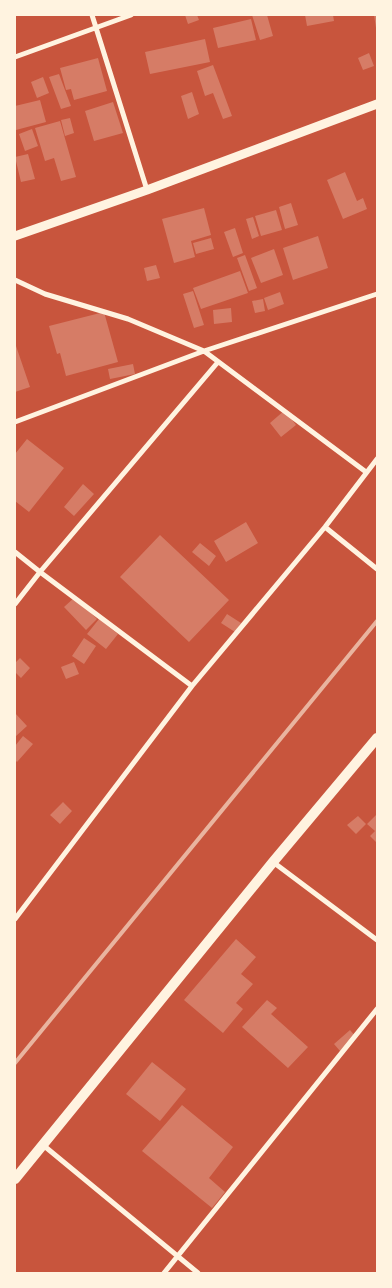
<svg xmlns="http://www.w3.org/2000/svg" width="392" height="1288" viewBox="0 0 392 1288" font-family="'Titillium Web',sans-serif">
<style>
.building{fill:#d67c66}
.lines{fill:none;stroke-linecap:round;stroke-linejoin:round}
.minor{stroke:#fff3e0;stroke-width:5}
.tertiary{stroke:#fff3e0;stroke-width:9}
.secondary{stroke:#fff3e0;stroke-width:10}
.rail{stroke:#e9b49f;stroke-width:4}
</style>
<rect width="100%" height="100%" fill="#c8553d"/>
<!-- building -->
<path class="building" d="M185 15H197L199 20 188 24Z
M252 15H267L273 36 260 40Z
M305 15H333L334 21 307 26Z
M374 15H377V28H376Z
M251 19 256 40 218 48 213 28Z
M205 39 210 62 150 74 145 52Z
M369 53 374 66 363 70 358 58Z
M98 58 107 91 74 100 71 89 66 90 60 68Z
M213 65 232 116 223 119 213 93 205 96 197 71Z
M59 74 71 106 61 109 49 77Z
M43 77 49 93 37 98 31 82Z
M192 92 199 114 188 119 181 96Z
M40 100 46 122 16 130 15 106Z
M113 102 123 133 94 141 85 111Z
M70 118 74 133 65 136 61 120Z
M60 121 76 177 61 181 54 158 45 161 35 128Z
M32 129 38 146 25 151 19 134Z
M28 154 35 179 21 182 15 157Z
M345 172 357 201 363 198 367 209 343 219 327 180Z
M291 203 298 225 285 229 279 207Z
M204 208 211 235 191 241 195 257 174 263 162 219Z
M276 210 282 230 261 236 255 216Z
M253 217 259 236 252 239 246 219Z
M235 228 243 253 233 257 224 232Z
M318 236 328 268 293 280 283 248Z
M211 238 214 249 196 254 193 243Z
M274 249 283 275 261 283 251 258Z
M245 255 257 288 249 291 237 258Z
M156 265 160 278 147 281 144 268Z
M240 271 248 293 201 309 193 288Z
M193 291 204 325 194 328 183 294Z
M280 292 284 304 268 310 264 298Z
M263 299 265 311 255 313 252 301Z
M231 308 232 322 214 324 213 310Z
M104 312 118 362 66 376 60 353 57 354 49 326Z
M15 343 30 387 15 392Z
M133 364 135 374 110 379 108 369Z
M285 410 296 425 281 437 270 423Z
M27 439 64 468 29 512 15 501V454Z
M83 484 94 494 74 516 64 507Z
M246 522 258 543 226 562 214 541Z
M160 535 229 600 189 642 120 577Z
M200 543 216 556 209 566 192 552Z
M75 597 97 619 86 630 64 607Z
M227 614 241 623 235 632 221 623Z
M99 619 118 634 106 649 87 634Z
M84 638 96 646 84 664 72 656Z
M20 658 30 668 21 678 15 672V663Z
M74 662 79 674 66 679 61 667Z
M15 713 27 726 15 737Z
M23 736 33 744 17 762 15 760V746Z
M63 802 72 811 60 824 50 815Z
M377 814V843L370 836 375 831 367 824Z
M358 816 366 824 356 834 347 825Z
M236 939 256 957 241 974 253 984 236 1003 243 1009 223 1033 184 1000Z
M267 1000 277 1008 271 1014 308 1047 288 1068 242 1027Z
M350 1030 356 1037 340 1051 334 1044Z
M152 1062 186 1089 160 1121 126 1094Z
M182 1105 233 1147 209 1178 225 1192 212 1208 142 1151Z"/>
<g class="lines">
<!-- minor -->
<path class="minor" d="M92 15 147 190
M15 57 131 15
M15 280 45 294 128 319 204 351 366 472
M15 422 204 351 377 294
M325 527 377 569
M15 552 40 572 192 686
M15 604 40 572 218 362
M273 862 377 940
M15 919 192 686 325 527 377 459
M43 1145 198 1273
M164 1273 377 1009"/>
<!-- tertiary -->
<path class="tertiary" d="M15 236 147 190 377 104"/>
<!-- secondary -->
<path class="secondary" d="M15 1179 273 862 377 738"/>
<!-- rail -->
<path class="rail" d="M15 1063 377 621"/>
</g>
<!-- border -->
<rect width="392" height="1288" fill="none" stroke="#fff3e0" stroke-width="32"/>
</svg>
